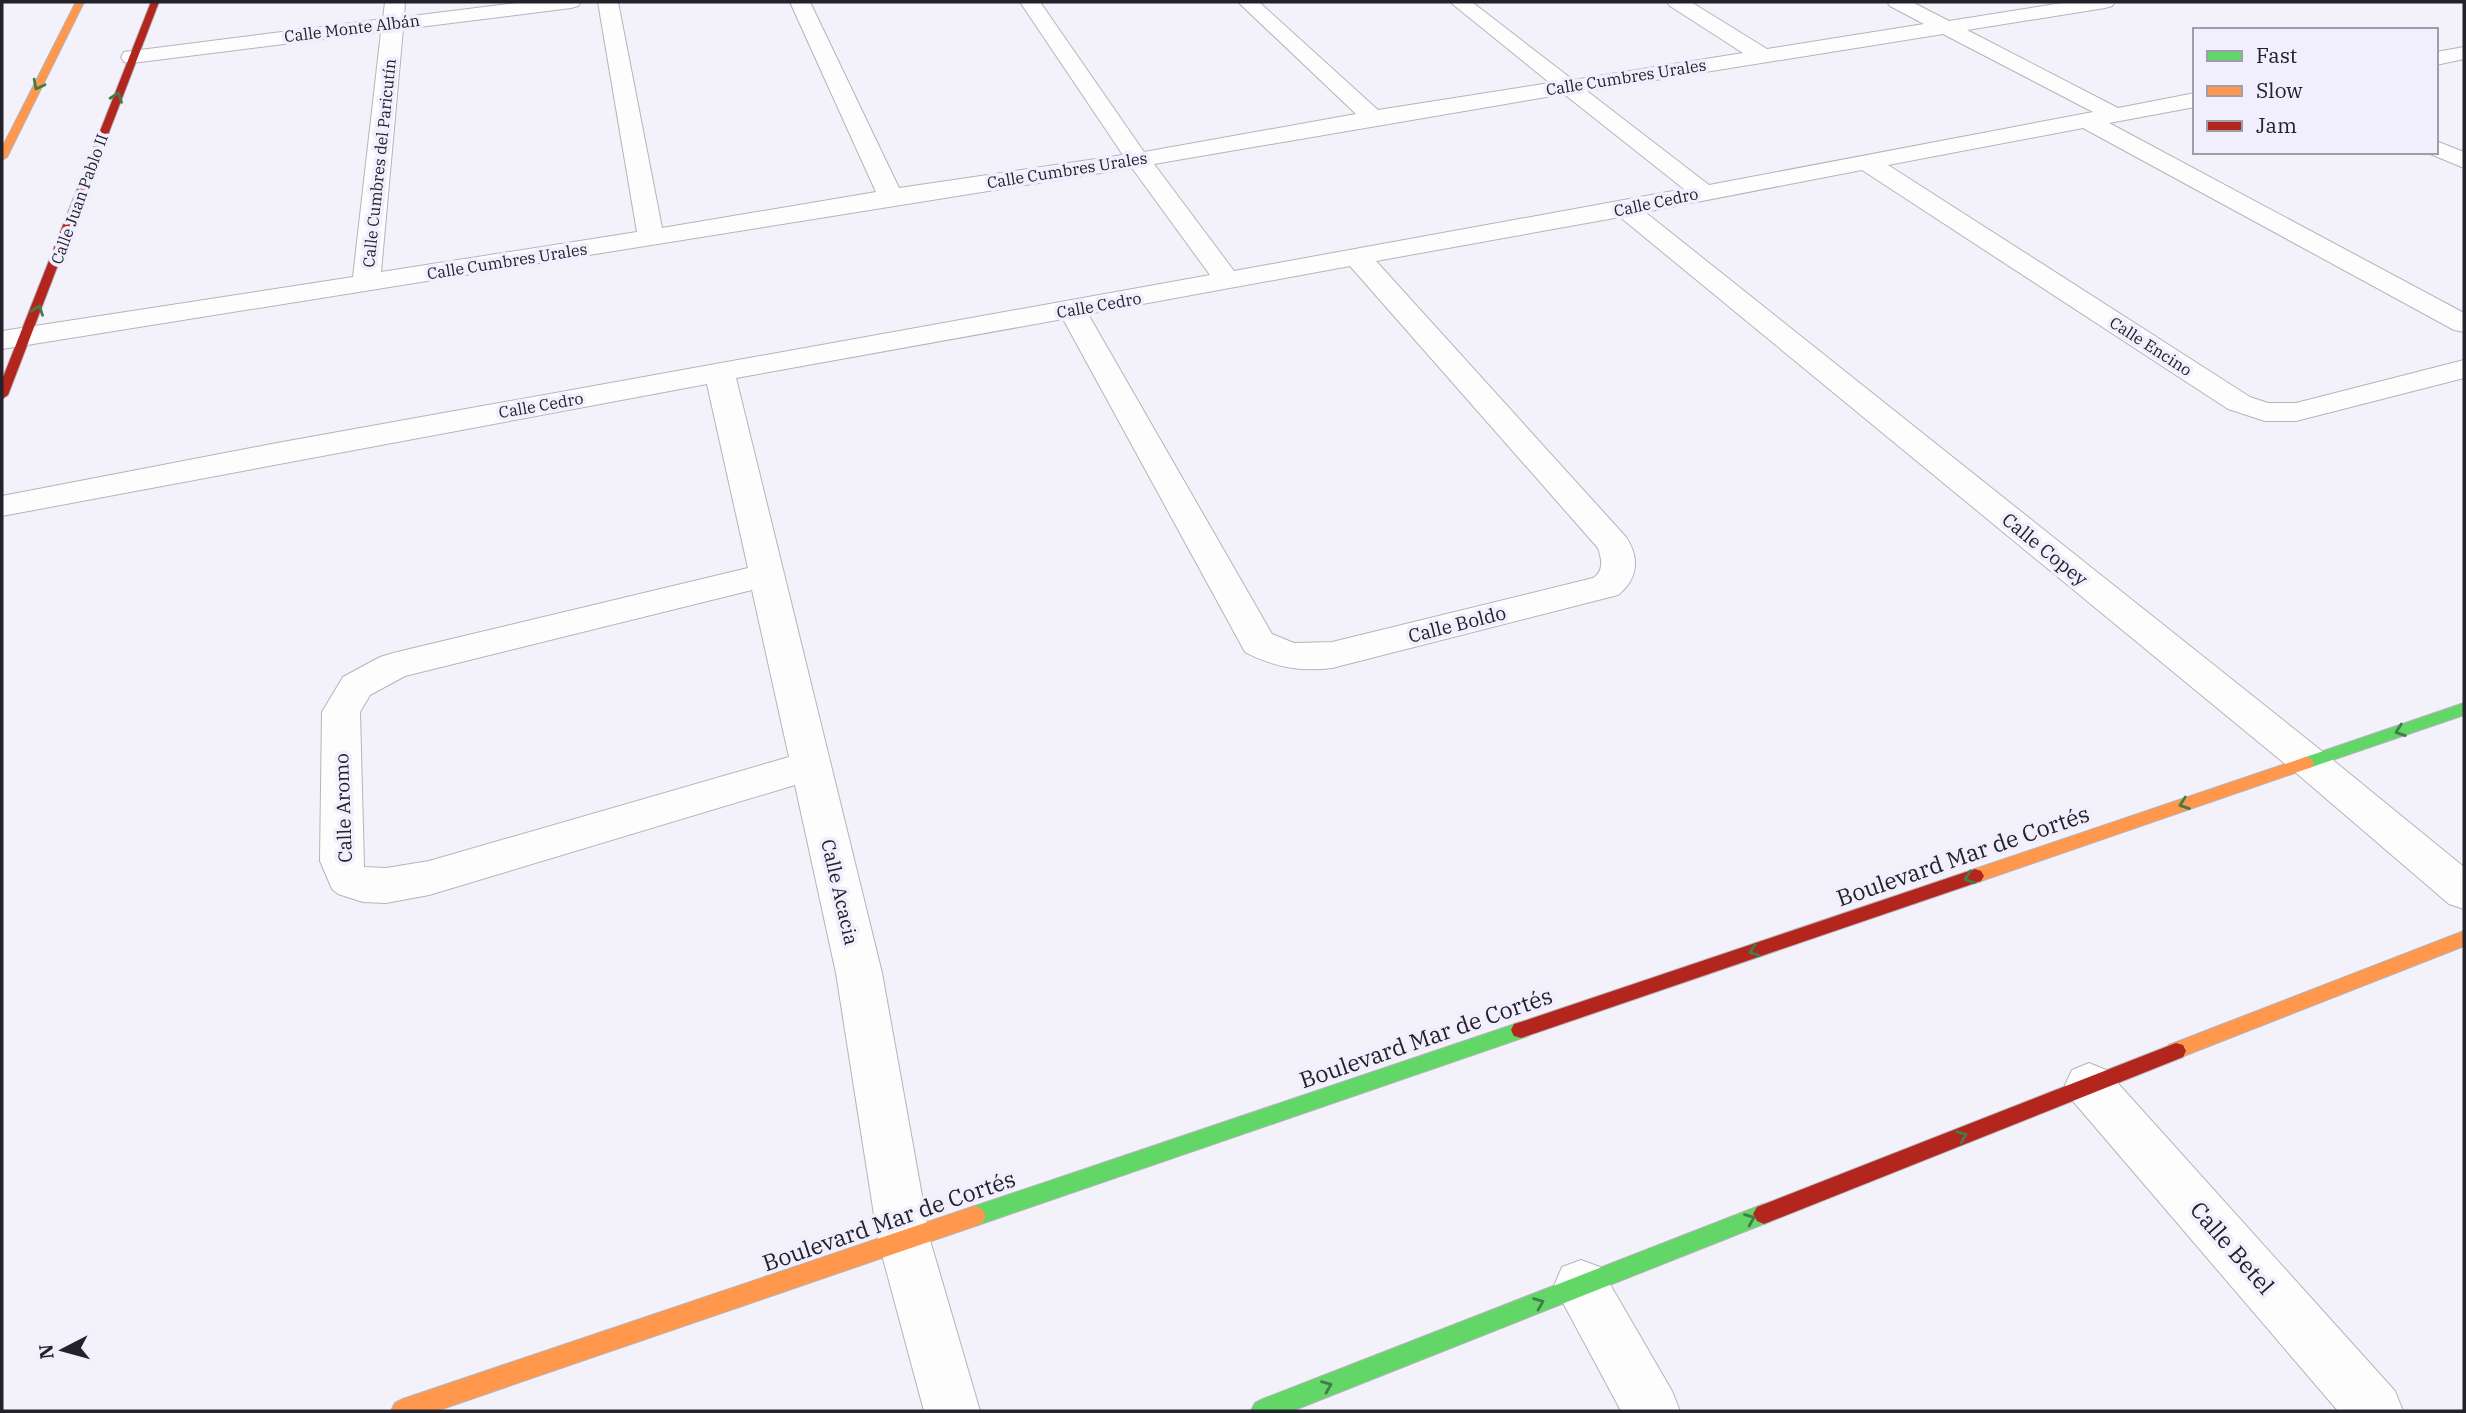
<svg xmlns="http://www.w3.org/2000/svg" width="2466" height="1413" viewBox="0 0 2466 1413" font-family="'IBM Plex Serif',serif">
<style>
.lines{fill:none;stroke-linecap:round;stroke-linejoin:round}
.street-casing{stroke:#b5b4bb;stroke-width:2}
.fast-casing{stroke:#b5b4bb;stroke-width:2}
.slow-casing{stroke:#b5b4bb;stroke-width:2}
.jam-casing{stroke:#b5b4bb;stroke-width:2}
.street{fill:#fdfdfe;fill-rule:evenodd}
.fast{fill:#63d668;fill-rule:evenodd}
.slow{fill:#ff974d;fill-rule:evenodd}
.jam{fill:#b3261e;fill-rule:evenodd}
.oneway{stroke:#437c49}
.labels{text-anchor:middle;stroke-width:7;stroke-linejoin:round;paint-order:stroke}
.far-street-label{font-size:16px;fill:#23212a;stroke:#f1effd}
.street-label{font-size:19px;fill:#23212a;stroke:#f1effd}
.near-street-label{font-size:23px;fill:#23212a;stroke:#f1effd}
</style>
<rect width="100%" height="100%" fill="#f3f2fa"/>
<g class="lines">
<defs>
<path id="street" d="M385 2H405L404 17 525 2H581L578 6 571 8 403 29 381 272 637 232 598 2H618L662 228 876 192 790 2H810L899 188 1123 155 1020 2H1040L1144 152 1356 114 1238 2H1259L1378 110 1550 83 1450 2H1472L1573 80 1743 53 1670 6 1667 2H1691L1767 49 1924 24 1890 6 1887 2H1912L1949 21 2068 2H2115L2112 6 2105 8 1967 30 2118 108 2195 93V107L2109 123 2464 313V332L2454 330 2083 128 1888 165 2250 397 2268 403H2296L2464 360V378L2296 421H2265L2228 409 1862 170 1645 212 2323 752 2464 867V909L2449 904 2295 772 1620 217 1376 261 1626 537C1640 558 1638 579 1618 595L1332 668C1301 672 1273 667 1245 652L1063 319 736 378 882 973 930 1240 980 1411H924L878 1240 836 973 795 785 429 895 386 903 363 902 338 894 332 889 320 861 322 712 343 677 380 657 393 653 748 568 707 384 2 516V496L277 443 1210 275 1132 168 2 349V331L353 277 381 32 132 63 124 62 121 57 124 52 132 51 383 19ZM1943 34 2093 112 1709 185 1587 91ZM1564 94 1684 189 1234 271 1154 164ZM1350 266 1598 548C1602 560 1604 571 1593 578L1332 642 1294 643 1272 634 1088 314ZM752 590 789 757 429 861 386 868 364 867 360 712 370 695 405 676Z
M2464 47V59L2436 65V52Z
M2436 141 2464 152V168L2428 153 2436 152Z
M2089 1063 2106 1070 2395 1391 2403 1411H2338L2072 1100 2065 1085 2072 1070Z
M1581 1260 1600 1267 1672 1391 1680 1411H1621L1554 1286 1562 1267Z"/>
<path id="fast" d="M2464 703V715L2306 769 2300 767 2298 763 2300 759Z
M1521 1022 1528 1024 1531 1030 1528 1036 975 1226 968 1223 964 1216 968 1209 975 1206Z
M1764 1204 1771 1207 1775 1214 1771 1221 1292 1411H1251L1255 1403 1263 1399Z"/>
<path id="slow" d="M76 2H84L7 157 2 160V148Z
M2306 757 2312 759 2314 763 2312 767 1975 883 1969 881 1966 876 1969 871Z
M2464 931V946L2176 1059 2169 1057 2166 1051 2169 1045Z
M975 1206 982 1209 986 1216 982 1223 975 1226 436 1411H391L395 1403 403 1399Z"/>
<path id="jam" d="M151 2H159L8 395 2 399V380Z
M1975 869 1981 871 1984 876 1981 881 1521 1038 1514 1036 1511 1030 1514 1024 1521 1022Z
M2176 1043 2183 1045 2186 1051 2183 1057 1764 1224 1757 1221 1753 1214 1757 1207Z"/>
</defs>
<!-- street casing -->
<use href="#street" class="street-casing"/>
<!-- fast casing -->
<use href="#fast" class="fast-casing"/>
<!-- slow casing -->
<use href="#slow" class="slow-casing"/>
<!-- jam casing -->
<use href="#jam" class="jam-casing"/>
<!-- street -->
<use href="#street" class="street"/>
<!-- fast -->
<use href="#fast" class="fast"/>
<!-- slow -->
<use href="#slow" class="slow"/>
<!-- jam -->
<use href="#jam" class="jam"/>
</g>
<!-- one-way arrows -->
<defs><path id="oneway-chevron" d="M-2-3.5L2.5 0L-2 3.5" fill="none" stroke-width="1.6" stroke-linecap="round" stroke-linejoin="round" transform="scale(1.75)"/></defs>
<g class="oneway">
<use href="#oneway-chevron" transform="translate(38 85) rotate(117)"/>
<use href="#oneway-chevron" transform="translate(117 97) rotate(-70)"/>
<use href="#oneway-chevron" transform="translate(38 310) rotate(-70)"/>
<use href="#oneway-chevron" transform="translate(2400 731) rotate(161)"/>
<use href="#oneway-chevron" transform="translate(2184 804) rotate(161)"/>
<use href="#oneway-chevron" transform="translate(1969 878) rotate(161)"/>
<use href="#oneway-chevron" transform="translate(1754 951) rotate(161)"/>
<use href="#oneway-chevron" transform="translate(1962 1136) rotate(-22)"/>
<use href="#oneway-chevron" transform="translate(1750 1219) rotate(-22)"/>
<use href="#oneway-chevron" transform="translate(1539 1303) rotate(-22)"/>
<use href="#oneway-chevron" transform="translate(1327 1386) rotate(-22)"/>
</g>
<g class="labels">
<!-- far-street labels -->
<g class="far-street-label">
<text transform="translate(352 28) rotate(-7)" y="6">Calle Monte Albán</text>
<text transform="translate(1626 77) rotate(-9)" y="6">Calle Cumbres Urales</text>
<text transform="translate(379 163) rotate(-84)" y="6">Calle Cumbres del Paricutín</text>
<text transform="translate(1067 170) rotate(-9)" y="6">Calle Cumbres Urales</text>
<text transform="translate(79 199) rotate(-70)" y="6">Calle Juan Pablo II</text>
<text transform="translate(1656 202) rotate(-12)" y="6">Calle Cedro</text>
<text transform="translate(507 261) rotate(-9)" y="6">Calle Cumbres Urales</text>
<text transform="translate(1099 305) rotate(-10)" y="6">Calle Cedro</text>
<text transform="translate(2151 346) rotate(33)" y="6">Calle Encino</text>
<text transform="translate(541 405) rotate(-10)" y="6">Calle Cedro</text>
</g>
<!-- street labels -->
<g class="street-label">
<text transform="translate(2045 549) rotate(39)" y="7">Calle Copey</text>
<text transform="translate(1457 624) rotate(-14)" y="7">Calle Boldo</text>
<text transform="translate(343 808) rotate(-92)" y="7">Calle Aromo</text>
<text transform="translate(840 892) rotate(77)" y="7">Calle Acacia</text>
</g>
<!-- near-street labels -->
<g class="near-street-label">
<text transform="translate(1963 856) rotate(-19)" y="8">Boulevard Mar de Cortés</text>
<text transform="translate(1426 1038) rotate(-19)" y="8">Boulevard Mar de Cortés</text>
<text transform="translate(889 1221) rotate(-19)" y="8">Boulevard Mar de Cortés</text>
<text transform="translate(2232 1248) rotate(49)" y="8">Calle Betel</text>
</g>
</g>
<!-- border -->
<rect width="2466" height="1413" fill="none" stroke="#23212a" stroke-width="7"/>
<!-- legend -->
<rect x="2193" y="28" width="245" height="126" fill="#f1effd" stroke="#9f9da9" stroke-width="2"/>
<rect x="2207" y="51" width="35" height="10" fill="#63d668" stroke="#9f9da9" stroke-width="2"/>
<text x="2256" y="63" font-size="21" fill="#23212a">Fast</text>
<rect x="2207" y="86" width="35" height="10" fill="#ff974d" stroke="#9f9da9" stroke-width="2"/>
<text x="2256" y="98" font-size="21" fill="#23212a">Slow</text>
<rect x="2207" y="121" width="35" height="10" fill="#b3261e" stroke="#9f9da9" stroke-width="2"/>
<text x="2256" y="133" font-size="21" fill="#23212a">Jam</text>
<!-- north arrow -->
<g transform="translate(63 1350) rotate(264)" stroke="#f1effd" stroke-width="5" paint-order="stroke">
<path d="M0-5L12 26L0 18L-12 26Z" fill="#23212a"/>
<text y="-10" font-size="19" font-weight="bold" text-anchor="middle" fill="#23212a">N</text>
</g>
</svg>
